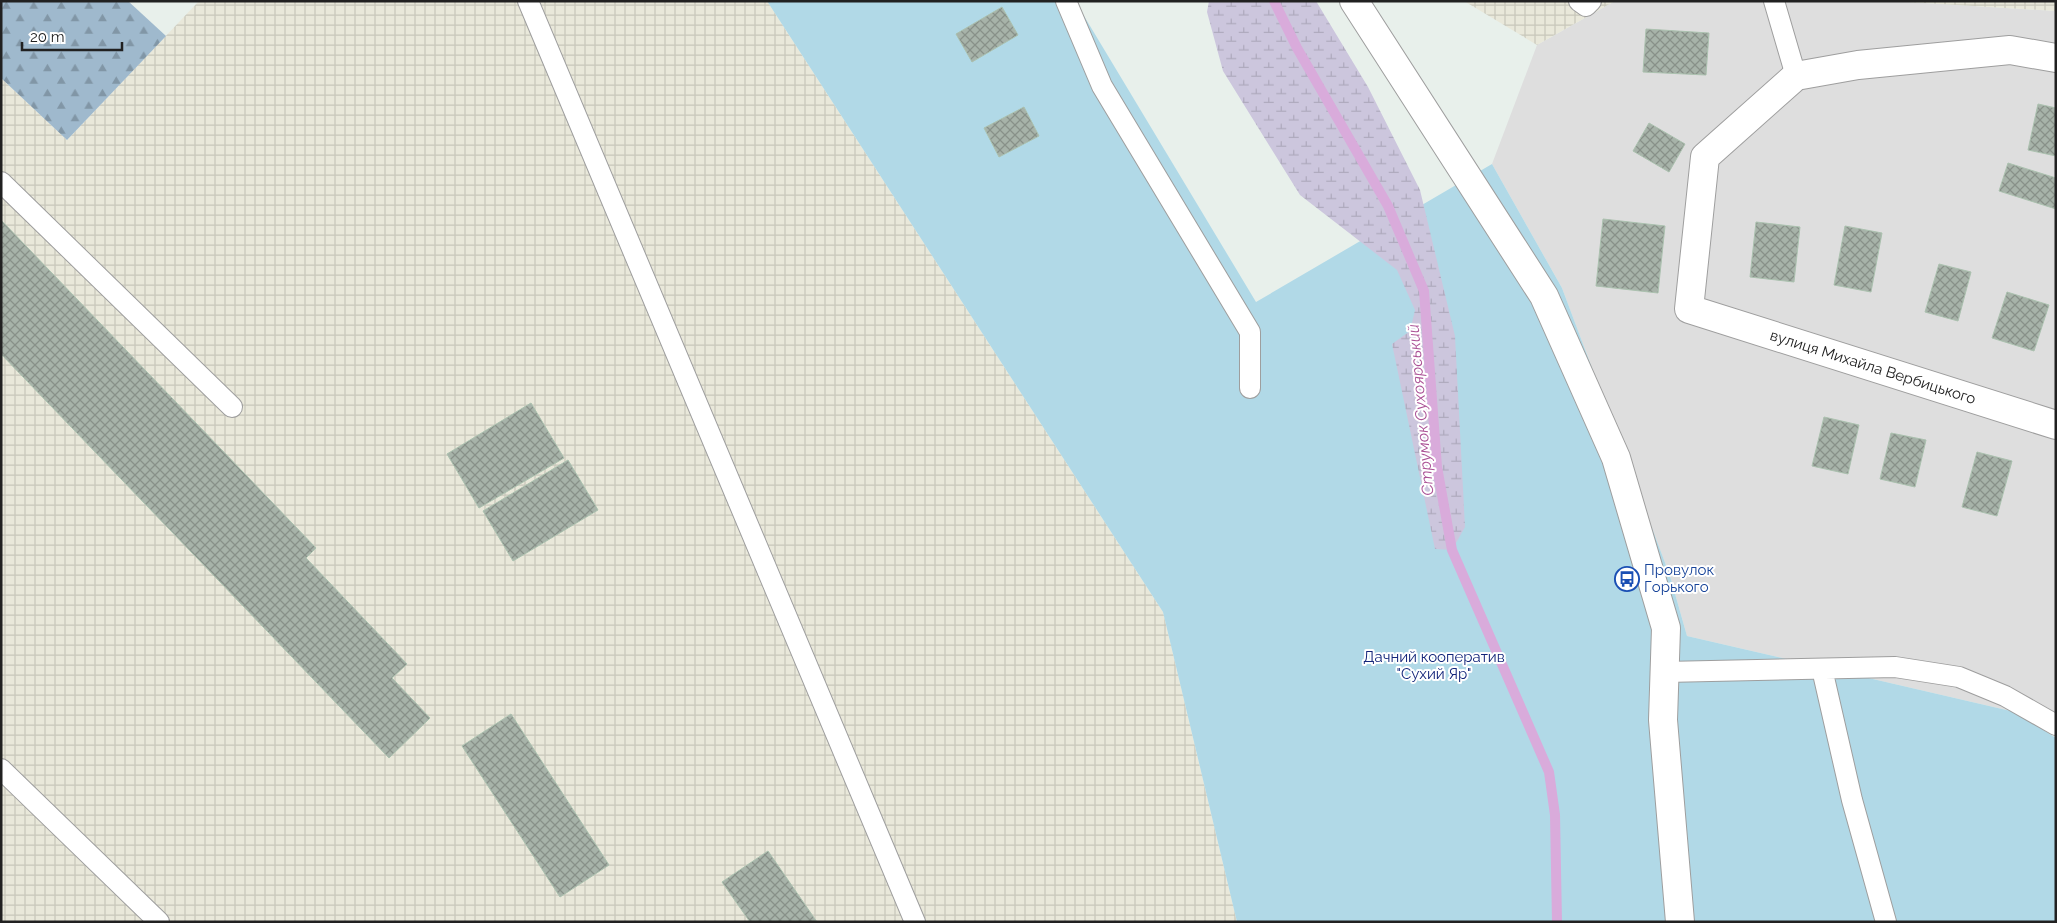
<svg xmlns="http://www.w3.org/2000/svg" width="2057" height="923" viewBox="0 0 2057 923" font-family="Raleway,sans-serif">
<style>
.residential{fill:#dedede}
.industrial{fill:url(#industrial-grid)}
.grass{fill:#b1d9e7}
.forest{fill:url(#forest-firs)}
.wetland{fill:url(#wetland-marsh)}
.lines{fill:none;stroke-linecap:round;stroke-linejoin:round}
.stream{stroke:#d9abdb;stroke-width:10}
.building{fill:url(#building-cross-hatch);stroke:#abc1af}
.service-casing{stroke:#9e9e9e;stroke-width:22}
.minor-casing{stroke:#9e9e9e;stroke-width:30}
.service{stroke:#fff;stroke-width:20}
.minor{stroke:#fff;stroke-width:28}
.labels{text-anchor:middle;stroke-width:4;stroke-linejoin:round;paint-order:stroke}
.street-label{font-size:15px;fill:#212121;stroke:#fff}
.transit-label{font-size:15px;fill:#164399;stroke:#fff;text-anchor:start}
.park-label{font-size:15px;fill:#13257a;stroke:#fff}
.water-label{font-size:16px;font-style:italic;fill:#ab5296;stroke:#fff}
</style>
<defs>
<pattern id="industrial-grid" width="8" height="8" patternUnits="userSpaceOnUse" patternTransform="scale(1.25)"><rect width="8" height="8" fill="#e9e8da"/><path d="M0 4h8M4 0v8" fill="none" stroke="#c8c7bb"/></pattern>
<pattern id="forest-firs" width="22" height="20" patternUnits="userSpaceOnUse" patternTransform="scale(1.25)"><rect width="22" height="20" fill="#9fb9cd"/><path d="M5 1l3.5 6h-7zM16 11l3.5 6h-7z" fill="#8196a6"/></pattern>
<pattern id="wetland-marsh" width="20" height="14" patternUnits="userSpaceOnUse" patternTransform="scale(1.25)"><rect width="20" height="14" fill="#ccc6dd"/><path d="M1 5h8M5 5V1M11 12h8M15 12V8" fill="none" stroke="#afaabd"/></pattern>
<pattern id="building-cross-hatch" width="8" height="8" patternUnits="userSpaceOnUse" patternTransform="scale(1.25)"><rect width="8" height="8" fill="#a7b3a9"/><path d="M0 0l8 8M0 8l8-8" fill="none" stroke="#889189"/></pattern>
</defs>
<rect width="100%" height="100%" fill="#e8f0eb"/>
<!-- residential -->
<path class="residential" d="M1615 1H1892L2056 11V732L2015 712 1687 636 1670 576 1562 288 1492 164 1537 45Z"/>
<!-- industrial -->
<path class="industrial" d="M199 1H767L1163 612 1237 922H1V78L67 140Z
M1464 1H1615L1537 45Z
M1892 1H2056V11Z"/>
<!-- grass -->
<path class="grass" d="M767 1H1075L1256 302 1492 164 1562 288 1670 576 1687 636 2015 712 2056 738V922H1237L1163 612Z"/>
<!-- forest -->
<path class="forest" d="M1 1H128L166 36 67 140 1 78Z"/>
<!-- wetland -->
<path class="wetland" d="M1209 1H1316L1368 87 1420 190 1455 336 1465 527 1452 550 1435 549 1392 344 1410 331 1415 310 1397 270 1300 195 1223 71 1207 12Z"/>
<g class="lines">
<!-- stream -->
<path class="stream" d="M1274 1 1297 48 1388 206 1424 291 1437 467 1452 550 1549 772 1555 815 1557 922"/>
</g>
<!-- building -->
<path class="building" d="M1002 7 1018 35 972 62 956 34Z
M1646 29 1709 33 1706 75 1643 72Z
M2038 104 2056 108V156L2028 150Z
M1024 107 1039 136 999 157 984 128Z
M1649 123 1685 144 1669 172 1633 151Z
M2008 163 2056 178V209L1999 191Z
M1603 219 1665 226 1658 293 1596 286Z
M1 220 316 548 306 558 407 664 392 678 430 718 389 758 1 354Z
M1756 222 1800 227 1794 282 1750 277Z
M1845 226 1882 233 1871 292 1834 285Z
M1939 264 1971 272 1958 321 1925 312Z
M2007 292 2049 305 2034 351 1992 338Z
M531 403 564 458 479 508 447 454Z
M1824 417 1859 425 1848 474 1812 466Z
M1891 433 1926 440 1915 487 1880 479Z
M1977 452 2012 461 1997 516 1962 507Z
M568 460 598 510 513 561 483 511Z
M511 714 609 865 560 897 462 746Z
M768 851 817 922H750L722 882Z"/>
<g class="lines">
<defs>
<path id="service" d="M528 1 915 922
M1066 1 1102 86 1250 332V388
M1579 1 1586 6 1591 1
M1774 1 1796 76
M1 182 232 407
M1822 669 1852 800 1886 922
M1665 672 1895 667 1959 677 2005 696 2056 725
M1 769 159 922"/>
<g id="minor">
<path d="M1354 1 1544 296 1616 458 1666 628 1663 720 1680 922"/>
<path id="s1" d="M2056 58 2010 50 1858 65 1796 76 1705 157 1689 309 2056 425"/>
</g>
</defs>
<!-- service casing -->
<use href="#service" class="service-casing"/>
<!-- minor casing -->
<use href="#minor" class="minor-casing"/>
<!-- service -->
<use href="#service" class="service"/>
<!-- minor -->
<use href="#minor" class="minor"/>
</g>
<!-- icons -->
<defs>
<symbol id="bus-ring" viewBox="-11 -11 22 22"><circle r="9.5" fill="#fff" stroke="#1a4fb4" stroke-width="1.5"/><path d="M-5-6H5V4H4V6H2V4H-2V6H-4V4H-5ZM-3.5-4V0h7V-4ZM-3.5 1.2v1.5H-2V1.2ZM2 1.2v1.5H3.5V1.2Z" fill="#1a4fb4"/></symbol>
</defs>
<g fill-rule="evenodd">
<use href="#bus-ring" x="1613" y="565" width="28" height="28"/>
</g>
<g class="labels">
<!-- street labels -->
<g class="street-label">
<text dy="5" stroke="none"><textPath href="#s1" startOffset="730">вулиця Михайла Вербицького</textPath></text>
</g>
<!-- transit labels -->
<g class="transit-label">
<text x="1644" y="575">Провулок<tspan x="1644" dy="17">Горького</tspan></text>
</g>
<!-- park labels -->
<g class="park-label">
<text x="1434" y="662">Дачний кооператив<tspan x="1434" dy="17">"Сухий Яр"</tspan></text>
</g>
<!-- water labels -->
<g class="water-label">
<text transform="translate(1420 410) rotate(-95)" y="6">Струмок Сухоярський</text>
</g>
</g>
<!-- border -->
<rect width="2057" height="923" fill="none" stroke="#212121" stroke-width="5"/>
<!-- scale -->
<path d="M22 42v8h100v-8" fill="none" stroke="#212121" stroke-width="2.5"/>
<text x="30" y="42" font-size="15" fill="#212121" stroke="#ffffff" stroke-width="4" paint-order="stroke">20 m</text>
</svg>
